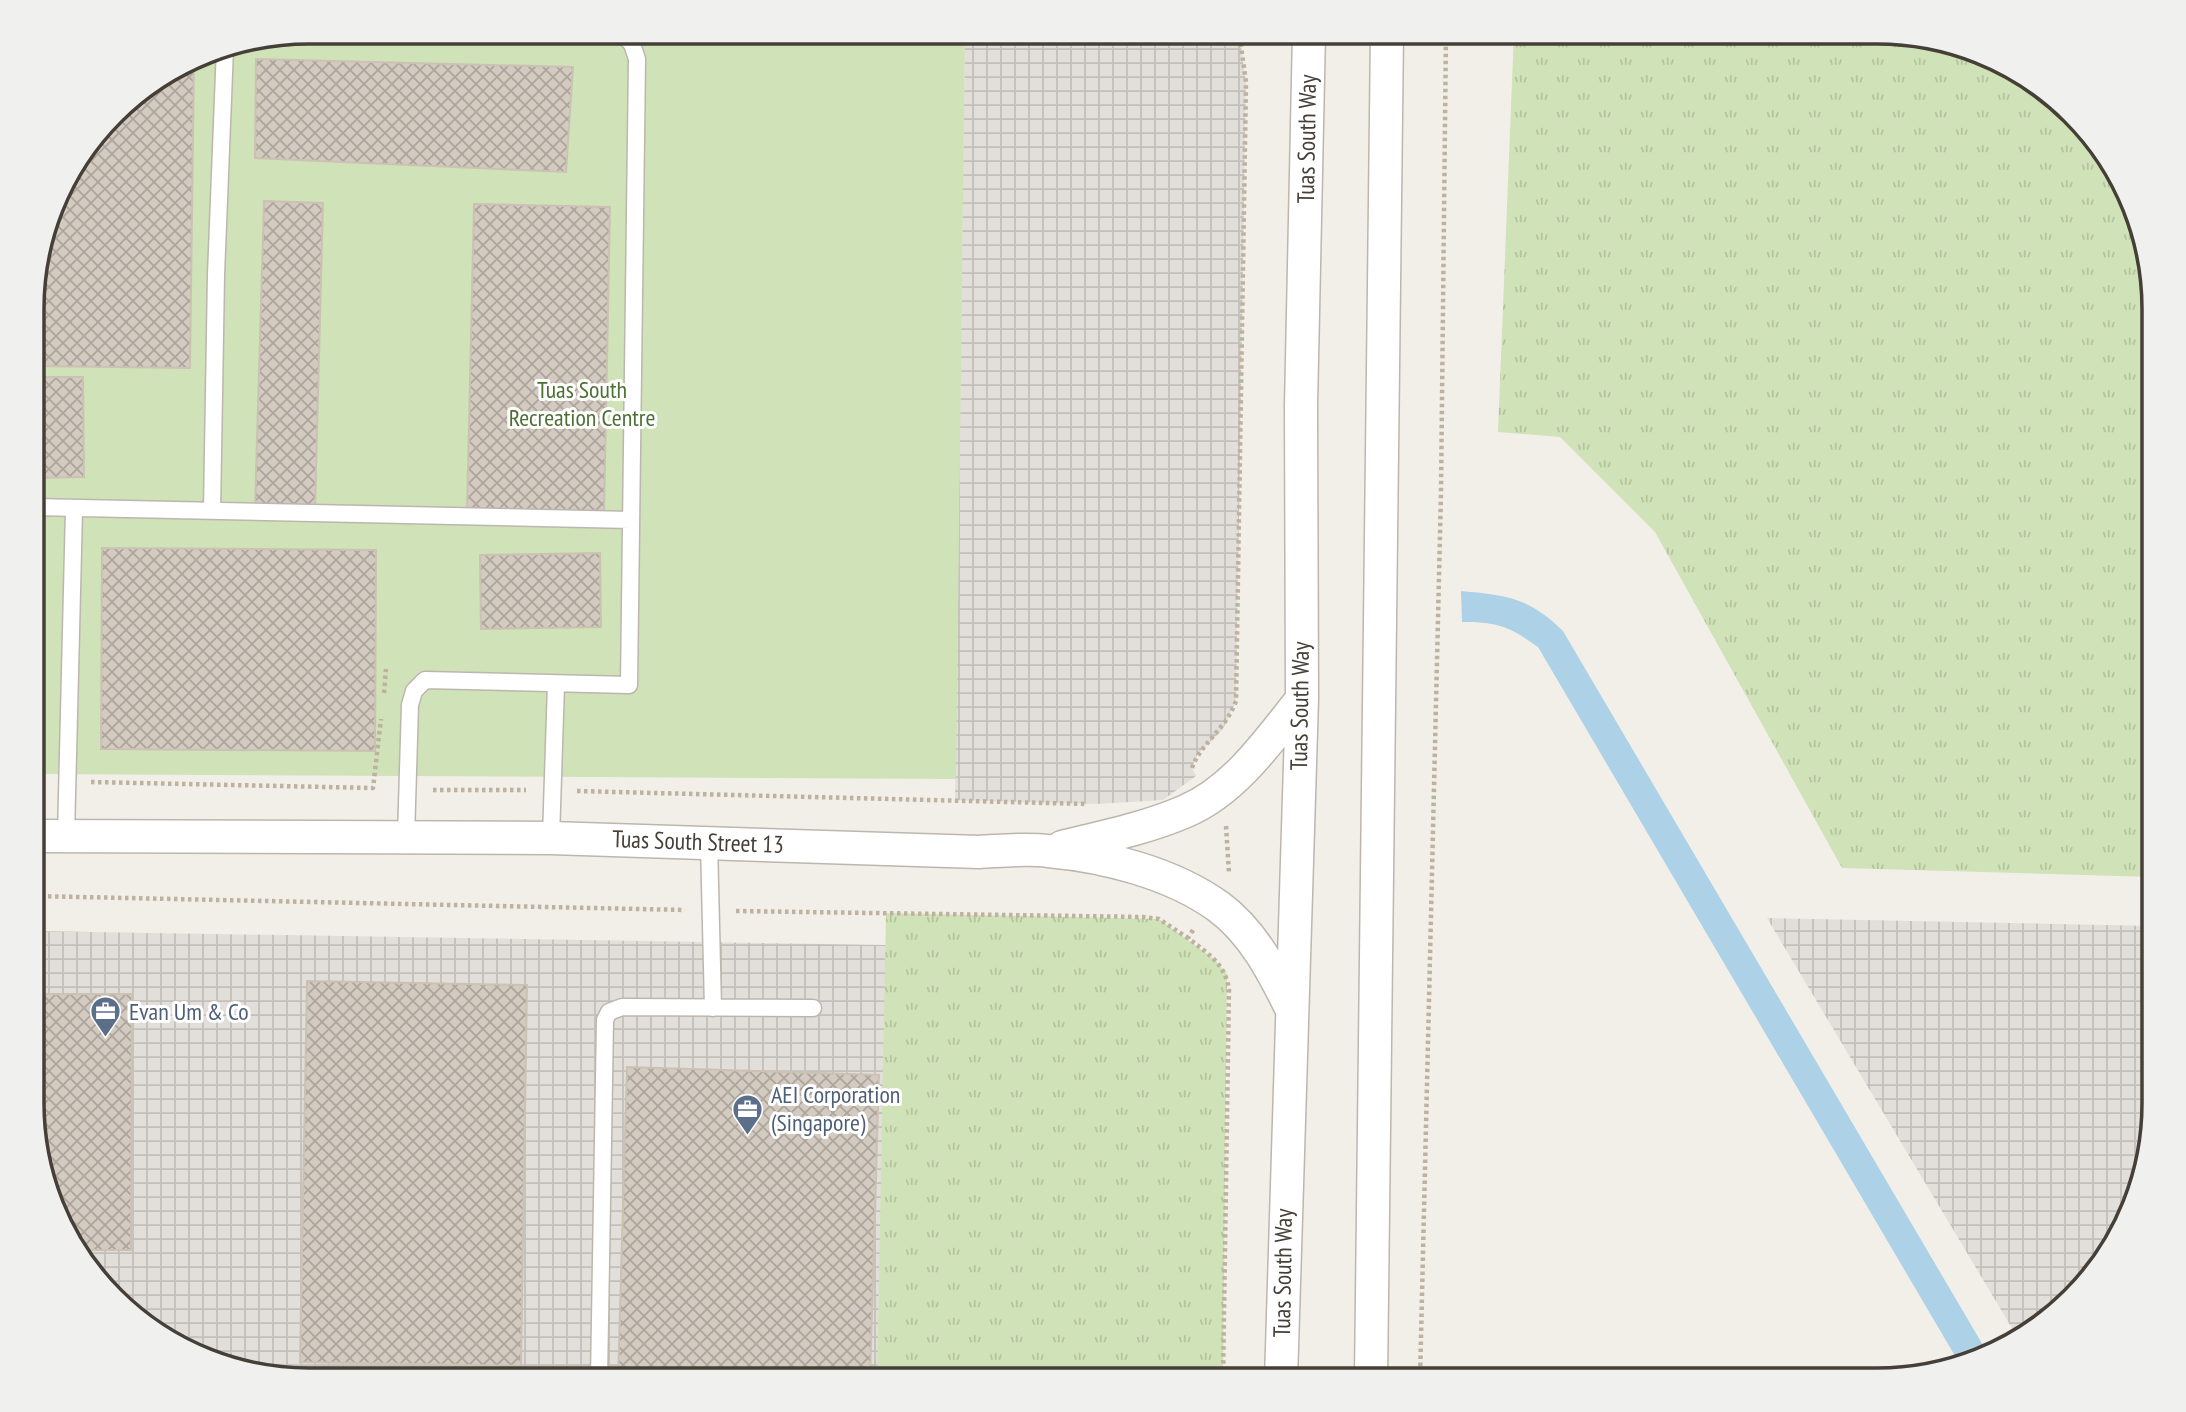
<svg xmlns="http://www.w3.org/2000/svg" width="2186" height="1412" viewBox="0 0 2186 1412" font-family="'PT Sans Narrow',sans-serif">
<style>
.industrial{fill:url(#industrial-grid)}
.grass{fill:url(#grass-tufts)}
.green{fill:#d0e2b7}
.water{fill:#add2e8}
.building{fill:url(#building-cross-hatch);stroke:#ccc2b4;stroke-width:2}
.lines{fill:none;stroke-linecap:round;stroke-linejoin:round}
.service-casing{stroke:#bdb6ad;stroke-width:19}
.minor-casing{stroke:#bdb6ad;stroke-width:35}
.path{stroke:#bdb1a0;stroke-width:4.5;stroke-dasharray:3.5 3.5;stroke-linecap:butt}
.service{stroke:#fff;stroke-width:16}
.minor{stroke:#fff;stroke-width:32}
.labels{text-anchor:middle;stroke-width:6;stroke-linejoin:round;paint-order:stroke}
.street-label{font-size:24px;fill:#453f38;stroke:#fff}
.park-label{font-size:24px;fill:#4c7032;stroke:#fff}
.service-label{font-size:24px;fill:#4e5e75;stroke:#fff;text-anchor:start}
.rim{fill:none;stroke:#453f38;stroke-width:3.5}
</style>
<defs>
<pattern id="industrial-grid" width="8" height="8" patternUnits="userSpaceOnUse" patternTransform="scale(1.75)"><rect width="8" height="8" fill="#e2deda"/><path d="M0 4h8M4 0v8" fill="none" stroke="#c3c0bc"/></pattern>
<pattern id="grass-tufts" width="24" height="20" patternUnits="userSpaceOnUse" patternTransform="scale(1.75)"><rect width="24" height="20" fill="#d0e2b7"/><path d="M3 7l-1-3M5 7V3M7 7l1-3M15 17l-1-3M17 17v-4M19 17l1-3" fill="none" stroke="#b4c39e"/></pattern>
<pattern id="building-cross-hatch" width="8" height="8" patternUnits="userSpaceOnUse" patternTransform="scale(1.75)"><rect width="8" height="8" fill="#d3cac0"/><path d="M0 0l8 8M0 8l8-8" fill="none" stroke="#ada59d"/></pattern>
</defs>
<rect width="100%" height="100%" fill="#f2efe9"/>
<!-- industrial -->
<path class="industrial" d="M965 32H1239L1246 82 1236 701 1223 729 1197 755 1192 768 1196 776 1163 800 1097 804 955 800Z
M1767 918 2154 926V1121L2140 1192 2108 1258 2019 1340Z
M34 931 887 945 879 1380H308L220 1366 154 1334 69 1242 34 1139Z"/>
<!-- grass -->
<path class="grass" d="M1514 32H1878L1966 46 2032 78 2118 170 2154 291V877L1842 868 1655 532 1560 437 1498 432Z
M886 913 1159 919 1214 959 1227 974 1223 1380H877Z"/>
<!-- green -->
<path class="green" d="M309 32H965L956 779 34 774V273L60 186 126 101 203 52Z"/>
<!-- water -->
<path class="water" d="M1461 591C1507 595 1530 598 1563 631L1987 1352 1958 1361 1538 647C1509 626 1497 622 1462 622Z"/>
<!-- building -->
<path class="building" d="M194 58 190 368 35 366 36 266 60 186 126 101Z
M256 59 573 67 566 172 255 158Z
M264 201 323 203 315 509 255 508Z
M474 204 610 207 604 515 467 512Z
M34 377H83L84 477 34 478Z
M102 548 376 550 375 751 101 749Z
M600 553 601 627 481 629 480 555Z
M307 981 527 985 521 1366 300 1362Z
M34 994H132L131 1250H76L69 1242 34 1139Z
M627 1067 879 1075 870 1380H618Z"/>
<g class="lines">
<defs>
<path id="service" d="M34 507 631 520
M212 511 216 275 225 48
M66 836 74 509
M406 837 410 705 414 691 425 680 629 685 637 59 632 44 621 32
M551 838 556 684
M709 842 713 1008
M599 1380 605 1020 609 1012 622 1007 813 1008"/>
<path id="minor" d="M34 836 551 838 979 852C1001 851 1026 848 1048 851 1105 856 1172 873 1219 907 1253 932 1274 973 1292 1010
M1062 847C1103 837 1147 828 1186 811 1235 790 1270 739 1302 699
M1281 1380 1302 699 1301 406 1309 32
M1371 1380 1387 32"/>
</defs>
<!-- service casing -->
<use href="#service" class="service-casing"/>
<!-- minor casing -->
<use href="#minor" class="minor-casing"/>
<!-- path -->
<path class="path" d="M384 693 386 669
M1192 768C1202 741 1225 731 1236 701L1246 82 1239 32
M91 782 373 788 381 719
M433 790H526
M577 791 1086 804
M1226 826 1229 873
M34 896 685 910
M736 911 1143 917 1159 919 1188 938
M1193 930 1188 938C1207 953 1226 964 1229 990L1223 1380
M1420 1380 1441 492 1446 32"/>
<!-- service -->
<use href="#service" class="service"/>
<!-- minor -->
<use href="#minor" class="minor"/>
</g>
<!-- icons -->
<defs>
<symbol id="office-pin" viewBox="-11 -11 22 30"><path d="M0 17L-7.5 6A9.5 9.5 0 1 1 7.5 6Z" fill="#5c6f8a" stroke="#fff"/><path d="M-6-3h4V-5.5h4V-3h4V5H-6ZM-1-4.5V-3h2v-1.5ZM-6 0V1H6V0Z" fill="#fff"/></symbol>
</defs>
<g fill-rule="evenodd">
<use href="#office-pin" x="88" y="994" width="35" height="47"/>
<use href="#office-pin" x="730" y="1092" width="35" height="47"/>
</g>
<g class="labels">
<!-- street labels -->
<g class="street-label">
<text transform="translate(1307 139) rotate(-89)" y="8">Tuas South Way</text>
<text transform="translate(1300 706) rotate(-89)" y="8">Tuas South Way</text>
<text transform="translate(698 842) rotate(2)" y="8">Tuas South Street 13</text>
<text transform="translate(1283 1273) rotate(-89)" y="8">Tuas South Way</text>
</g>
<!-- park labels -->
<g class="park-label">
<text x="582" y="398">Tuas South<tspan x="582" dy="28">Recreation Centre</tspan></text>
</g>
<!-- service labels -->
<g class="service-label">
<text x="129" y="1020">Evan Um &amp; Co</text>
<text x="771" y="1103">AEI Corporation<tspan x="771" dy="28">(Singapore)</tspan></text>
</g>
</g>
<!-- crop -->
<path d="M0 0H2186V1412H0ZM309 44H1877A265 265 0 0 1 2142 309V1103A265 265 0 0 1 1877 1368H309A265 265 0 0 1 44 1103V309A265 265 0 0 1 309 44Z" fill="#f0f0ef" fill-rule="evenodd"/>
<path class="rim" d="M309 44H1877A265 265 0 0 1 2142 309V1103A265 265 0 0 1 1877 1368H309A265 265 0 0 1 44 1103V309A265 265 0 0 1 309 44Z"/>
</svg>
